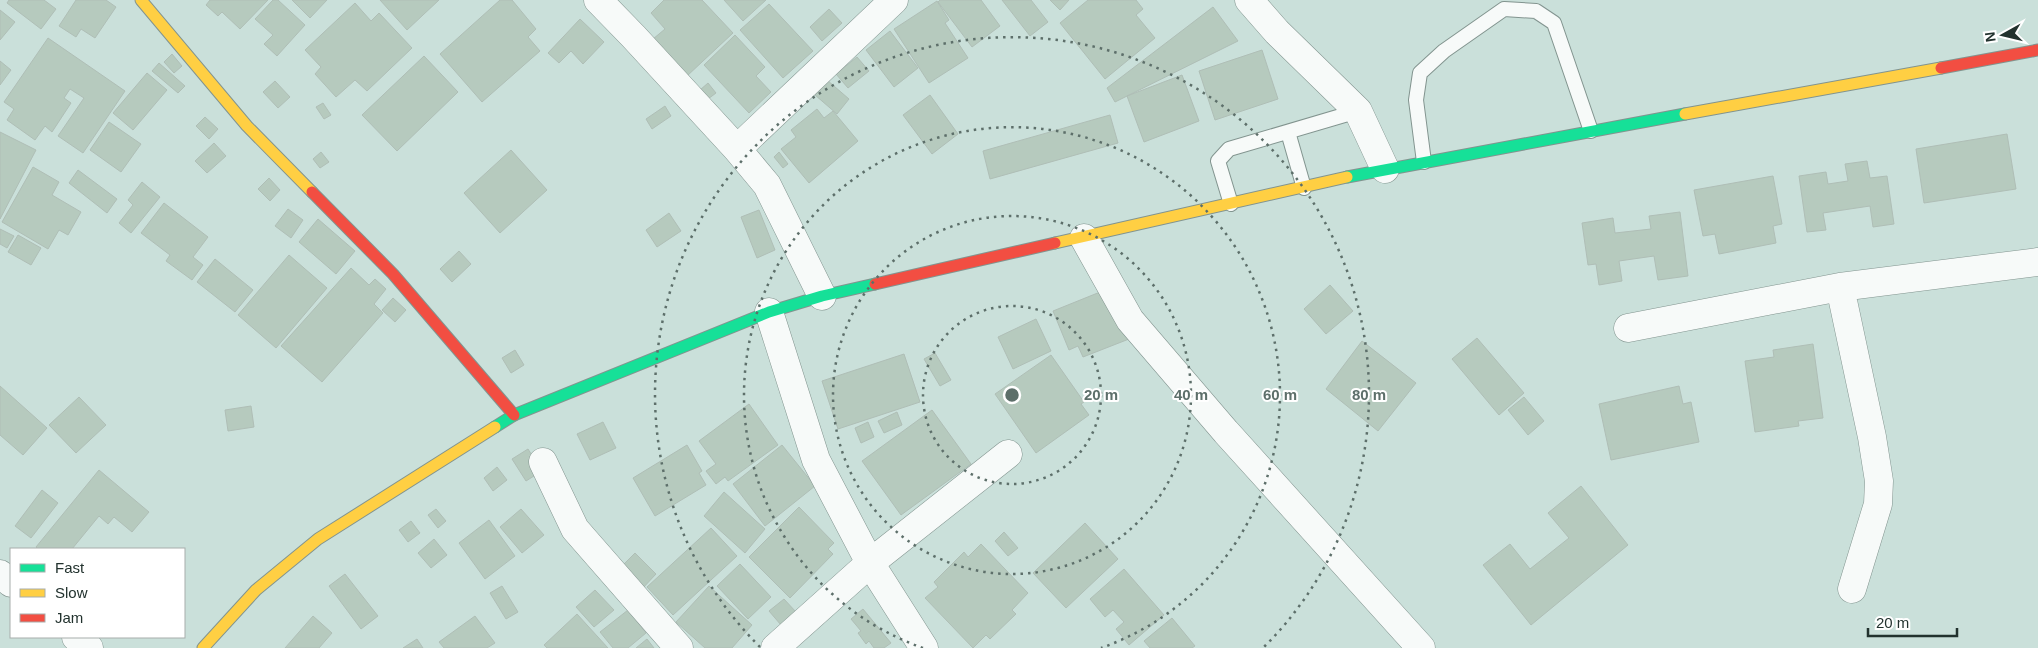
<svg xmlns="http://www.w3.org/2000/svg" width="2038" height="648" viewBox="0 0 2038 648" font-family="Arial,sans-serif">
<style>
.building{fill:#b6cabe;stroke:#afbeb6}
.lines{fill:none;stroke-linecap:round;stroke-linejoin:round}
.lane-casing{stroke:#82948f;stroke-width:16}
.street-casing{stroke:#82948f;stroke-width:29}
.fast-casing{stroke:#82948f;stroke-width:13}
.slow-casing{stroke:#82948f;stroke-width:13}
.jam-casing{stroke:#82948f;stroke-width:13}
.lane{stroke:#f7faf9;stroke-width:14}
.street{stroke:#f7faf9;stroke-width:28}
.fast{stroke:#16e098;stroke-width:11}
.slow{stroke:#ffcf43;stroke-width:11}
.jam{stroke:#f24e42;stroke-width:11}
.ring{fill:none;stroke:#5d6f6a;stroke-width:2.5;stroke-dasharray:2.5 5}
.centre{fill:#5d6f6a;stroke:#fff;stroke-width:2.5}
.ring-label{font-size:15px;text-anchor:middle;font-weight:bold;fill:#5d6f6a;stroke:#fff;stroke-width:4;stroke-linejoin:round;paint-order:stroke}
</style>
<rect width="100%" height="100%" fill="#cae0da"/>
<!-- building -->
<path class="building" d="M9 0H44L56 9 41 29 7 3Z
M76 0H106L116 7 95 38 81 29 76 37 59 26Z
M210 0H268L240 29 222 12 218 16 206 5Z
M273 0H278L305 25 277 56 264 44 273 35 255 19Z
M292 0H327L310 18Z
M380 0H439L407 30Z
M500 0H512L536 29 528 37 540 51 482 102 440 54Z
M664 0H702L733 33 687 76 653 39 665 29 651 13Z
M724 0H766L743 21Z
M940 0H981L1000 26 972 47 938 2Z
M1002 0H1031L1048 22 1030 36Z
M1050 0H1069L1060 10Z
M1088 0H1136L1143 9 1136 15 1155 38 1105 79 1060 23Z
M937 1 949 20 945 23 968 58 929 83 894 29Z
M355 3 371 21 379 13 412 48 367 91 355 80 336 97 315 74 321 67 305 50Z
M769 4 813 51 783 78 740 30Z
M1213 7 1238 41 1115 102 1107 88Z
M829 9 842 23 822 41 810 27Z
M0 10 15 22 0 40Z
M580 19 604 42 583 64 571 51 559 63 548 53Z
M890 31 918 68 894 87 866 50Z
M735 35 765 67 756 76 771 92 749 113 704 65Z
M48 38 125 91 83 153 58 136 84 98 70 89 64 98 71 103 52 132 45 126 35 140 7 120 14 109 4 102Z
M1262 50 1278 99 1215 120 1199 71Z
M172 54 182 66 174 73 164 62Z
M424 56 458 92 397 151 362 115Z
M857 57 869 71 848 88 836 74Z
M0 61 11 70 0 85Z
M159 63 185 86 178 93 152 71Z
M147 73 167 90 133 130 113 113Z
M1182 75 1199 121 1144 142 1127 96Z
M827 80 849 99 837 114 815 95Z
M275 81 290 97 278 108 263 92Z
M708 83 716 93 708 99 700 90Z
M930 95 958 134 932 154 903 115Z
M323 103 331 115 324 119 316 107Z
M665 106 671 116 652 129 646 119Z
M817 109 824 118 833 111 858 141 809 183 781 149 796 137 791 130Z
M1110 115 1118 143 990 179 983 151Z
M205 117 218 129 209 139 196 126Z
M109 122 141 144 121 172 90 150Z
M0 132 36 150 0 219Z
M2007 134 2016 189 1924 203 1916 149Z
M214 143 226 156 207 173 195 161Z
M511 150 547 190 500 233 464 193Z
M321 152 329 162 320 168 313 159Z
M779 152 788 164 783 168 774 157Z
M1867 161 1870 178 1887 176 1894 224 1873 227 1870 206 1823 213 1826 230 1807 232 1799 176 1826 172 1828 184 1848 181 1845 164Z
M33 167 59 182 52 195 81 212 68 235 59 230 48 249 2 222Z
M78 170 117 199 107 213 69 183Z
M1773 176 1782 224 1773 226 1776 243 1719 254 1715 234 1703 236 1694 190Z
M269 178 280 190 270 201 258 189Z
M142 182 160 197 131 233 119 223 133 205 128 200Z
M164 203 208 237 193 257 203 265 192 280 166 261 170 255 141 233Z
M288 209 303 220 291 238 275 226Z
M759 210 775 250 757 258 741 217Z
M1680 212 1688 276 1658 280 1654 256 1619 261 1622 281 1599 285 1596 264 1588 265 1582 223 1613 218 1615 233 1651 229 1649 216Z
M669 213 681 231 657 247 646 230Z
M318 219 355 251 336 274 299 242Z
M0 229 14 236 7 248 0 244Z
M18 235 41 248 31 265 8 252Z
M459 251 471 264 452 282 440 269Z
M289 255 327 288 276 348 238 315Z
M215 259 253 290 235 312 197 282Z
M351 268 369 285 375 279 386 289 374 304 383 313 322 382 281 346Z
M1330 285 1353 311 1326 334 1304 309Z
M1110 288 1129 339 1083 357 1078 346 1069 350 1053 311Z
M393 298 406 310 395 322 382 310Z
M1036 319 1051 351 1013 369 998 337Z
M1477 338 1524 393 1499 415 1452 359Z
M1362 341 1416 383 1378 431 1326 389Z
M1813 344 1823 418 1798 421 1799 426 1755 432 1745 361 1774 357 1773 350Z
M515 350 524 365 511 373 502 358Z
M935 353 951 380 940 386 924 359Z
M904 354 920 402 838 429 822 381Z
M1051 355 1084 402 1081 404 1089 415 1036 453 995 394Z
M0 386 47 428 23 455 0 435Z
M1679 386 1683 404 1691 402 1699 442 1611 460 1599 404Z
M79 397 106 425 76 453 49 425Z
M1524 397 1544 421 1528 435 1508 410Z
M749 404 778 445 728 481 725 477 716 484 706 471 716 464 699 441Z
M251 406 254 427 228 431 225 410Z
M932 410 971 464 901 515 862 461Z
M897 412 902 425 884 433 878 421Z
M603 422 616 448 590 460 577 434Z
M868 422 874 437 861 443 855 428Z
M687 445 702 471 699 473 706 485 655 516 633 478Z
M782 445 815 486 765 526 733 484Z
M528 449 542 471 526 481 512 459Z
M497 467 507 480 493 491 484 478Z
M99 470 149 512 132 532 114 517 108 524 99 516 72 549H38L36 547Z
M1581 486 1628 545 1531 625 1483 565 1510 544 1530 569 1569 538 1548 513Z
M42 490 58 503 31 538 15 526Z
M724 492 765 529 745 553 704 516Z
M799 507 834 543 828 549 833 554 790 598 749 557Z
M436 509 446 521 438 528 428 515Z
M521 509 544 535 522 553 500 527Z
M489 520 515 556 485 579 459 543Z
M411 521 420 533 408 542 399 530Z
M1085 523 1118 559 1066 608 1033 573Z
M711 528 737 556 673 615 647 587Z
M1004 532 1018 548 1008 556 995 541Z
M434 539 447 555 431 568 418 553Z
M981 544 1028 593 1012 610 1016 614 990 639 986 635 973 648 925 598 938 587 934 582 964 552 968 557Z
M635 553 656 574 641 590 619 569Z
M740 564 771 597 748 619 717 586Z
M1124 569 1164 615 1129 645 1116 629 1124 622 1113 610 1105 617 1090 599Z
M345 574 378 616 361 629 329 586Z
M502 586 518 612 506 619 490 593Z
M709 586 752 625 732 648H705L676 622Z
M595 590 614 610 594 627 576 607Z
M784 599 796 612 781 625 769 611Z
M863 609 891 643 884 648H874L869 641 866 644 858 633 861 631 851 619Z
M628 610 646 633 628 648H613L600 632Z
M577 614 608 648H547L544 645Z
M313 616 332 633 319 648H285Z
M475 616 495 643 487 648H444L439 642Z
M1172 618 1195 646 1192 648H1150L1144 641Z
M417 639 423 648H403Z
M647 639 654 648H636Z"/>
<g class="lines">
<defs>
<path id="lane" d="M1288 132 1304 188
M1424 162 1416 100 1420 73 1444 51 1504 9 1536 11 1554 23 1591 131
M1231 204 1218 161 1229 149 1358 111"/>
<path id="street" d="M598 0 634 37 737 149 767 185 822 296
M1249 0 1277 32 1358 111 1385 169
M737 149 894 0
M1084 238 1130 320 1226 432 1421 648
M1840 287 1872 437 1879 481 1878 504 1852 589
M769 312 816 460 870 563 924 648
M1628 328 1840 287 2038 262
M543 462 575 529 679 648
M0 574 11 583
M76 637 89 648
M775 648 870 563 1008 454"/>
<path id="fast" d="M1347 177 1685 114
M495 427 514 415 769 312 822 296 875 284"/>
<path id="slow" d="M141 0 247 126 312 192
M1685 114 1941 68
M1055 243 1347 177
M203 648 256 590 318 539 495 427"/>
<path id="jam" d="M1941 68 2038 50
M312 192 393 274 514 415
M875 284 1055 243"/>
</defs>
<!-- lane casing -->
<use href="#lane" class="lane-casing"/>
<!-- street casing -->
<use href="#street" class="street-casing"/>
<!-- fast casing -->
<use href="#fast" class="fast-casing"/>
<!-- slow casing -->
<use href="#slow" class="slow-casing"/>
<!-- jam casing -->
<use href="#jam" class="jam-casing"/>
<!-- lane -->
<use href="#lane" class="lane"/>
<!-- street -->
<use href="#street" class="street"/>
<!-- fast -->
<use href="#fast" class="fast"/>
<!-- slow -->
<use href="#slow" class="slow"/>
<!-- jam -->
<use href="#jam" class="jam"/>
</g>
<!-- distance rings -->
<g class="ring">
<circle cx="1012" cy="395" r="89"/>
<circle cx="1012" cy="395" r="179"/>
<path d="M923 648A268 268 0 1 1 1101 648"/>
<path d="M760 647A357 357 0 1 1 1264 647"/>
</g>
<circle cx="1012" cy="395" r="8" class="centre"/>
<g class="ring-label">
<text x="1101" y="400">20 m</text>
<text x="1191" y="400">40 m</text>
<text x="1280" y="400">60 m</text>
<text x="1369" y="400">80 m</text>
</g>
<!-- legend -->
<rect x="10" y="548" width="175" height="90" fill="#ffffff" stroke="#a7adab"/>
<rect x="20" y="564" width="25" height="8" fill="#16e098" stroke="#a7adab"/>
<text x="55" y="573" font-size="15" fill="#22322e">Fast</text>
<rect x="20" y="589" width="25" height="8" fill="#ffcf43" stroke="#a7adab"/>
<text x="55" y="598" font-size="15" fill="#22322e">Slow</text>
<rect x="20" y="614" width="25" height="8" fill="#f24e42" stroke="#a7adab"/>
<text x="55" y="623" font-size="15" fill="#22322e">Jam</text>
<!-- north arrow -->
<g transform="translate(2003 35) rotate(262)" stroke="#ffffff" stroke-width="4" paint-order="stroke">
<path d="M0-4L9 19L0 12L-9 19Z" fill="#22322e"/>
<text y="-8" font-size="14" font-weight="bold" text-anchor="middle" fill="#22322e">N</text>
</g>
<!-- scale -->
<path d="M1868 628v8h89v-8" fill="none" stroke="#22322e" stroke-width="2.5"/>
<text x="1876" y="628" font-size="15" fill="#22322e" stroke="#ffffff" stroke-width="4" paint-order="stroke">20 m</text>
</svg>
